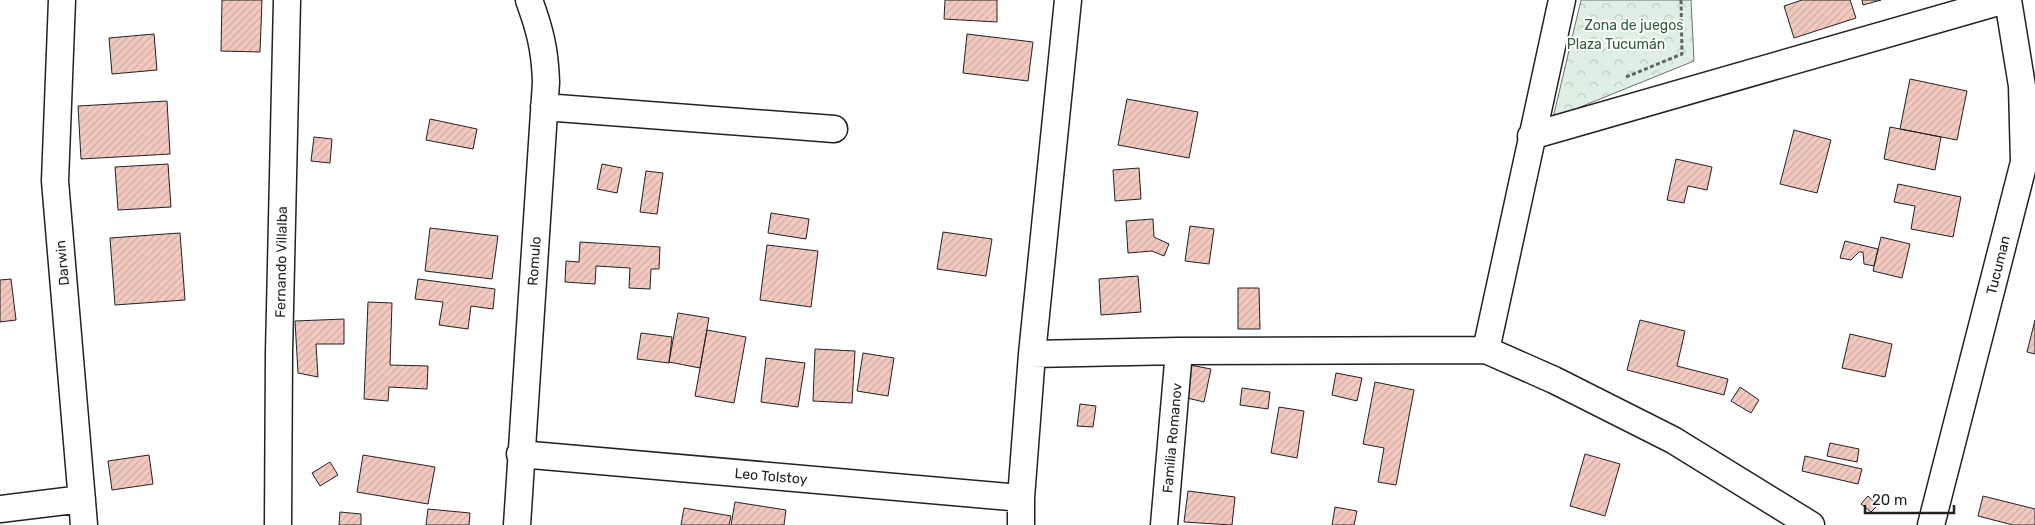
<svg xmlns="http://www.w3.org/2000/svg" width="2035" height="525" viewBox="0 0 2035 525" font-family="Rubik,sans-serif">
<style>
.park{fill:url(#park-crowns);stroke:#6f6f6f}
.building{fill:url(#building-hatch);stroke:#222}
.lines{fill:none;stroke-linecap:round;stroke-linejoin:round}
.minor-casing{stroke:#222;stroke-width:29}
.path{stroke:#646464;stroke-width:3;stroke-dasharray:4 2.5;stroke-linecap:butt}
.minor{stroke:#fff;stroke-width:26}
.labels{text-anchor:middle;stroke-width:4;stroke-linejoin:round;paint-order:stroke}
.park-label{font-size:14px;fill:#2f5e38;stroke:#fff}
.street-label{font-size:14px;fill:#222;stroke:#fff}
</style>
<defs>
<pattern id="park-crowns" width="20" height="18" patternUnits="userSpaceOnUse" patternTransform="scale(1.25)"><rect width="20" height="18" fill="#e0efe3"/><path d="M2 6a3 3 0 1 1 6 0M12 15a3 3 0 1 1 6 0" fill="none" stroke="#c0cdc2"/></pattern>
<pattern id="building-hatch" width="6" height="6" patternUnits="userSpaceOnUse" patternTransform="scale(1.25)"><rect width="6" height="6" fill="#f3c9c0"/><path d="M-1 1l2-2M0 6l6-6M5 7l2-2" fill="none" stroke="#d0aca5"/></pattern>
</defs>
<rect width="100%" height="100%" fill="#fff"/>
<!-- park -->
<path class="park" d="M1581 0H1691L1694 61 1553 118Z"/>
<!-- building -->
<path class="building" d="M222 0H262L260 52 221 51Z
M945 0H997V22L944 19Z
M1802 0H1850L1856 18 1794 38 1784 6Z
M1862 0H1881L1863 5Z
M154 34 157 70 112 74 109 38Z
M967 34 1033 42 1028 81 963 73Z
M1910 79 1967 91 1957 140 1900 129Z
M1127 99 1198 112 1189 158 1118 145Z
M167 101 170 154 81 159 78 106Z
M430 119 477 129 473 149 426 140Z
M1890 127 1941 137 1935 170 1884 159Z
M1794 130 1831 140 1817 193 1780 184Z
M314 137 332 139 330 163 311 161Z
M1676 159 1712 167 1707 190 1688 186 1684 203 1667 200Z
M168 164 171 207 118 210 115 167Z
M602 164 622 168 617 193 597 189Z
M1139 168 1141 199 1115 201 1113 170Z
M646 171 663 173 657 214 640 212Z
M1898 184 1961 197 1953 237 1911 229 1915 206 1894 202Z
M771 213 809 219 806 239 768 233Z
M1153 219 1154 237 1169 244 1164 256 1152 251 1128 253 1126 221Z
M1190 226 1214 229 1209 264 1185 261Z
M430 228 498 236 492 279 425 271Z
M943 232 992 239 986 276 937 269Z
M180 233 185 300 115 305 110 238Z
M1881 237 1910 244 1902 278 1873 271Z
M1845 241 1878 249 1874 266 1864 264 1863 252H1859L1851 260 1840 258Z
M580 242 660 247 659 269H651L650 289 629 288 630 268 596 266 595 284 565 282 566 261 579 262Z
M767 245 818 251 811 307 760 300Z
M1138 276 1141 312 1101 315 1099 279Z
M11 279 16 320 0 322V280Z
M418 279 495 289 493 309 471 306 468 329 439 325 443 302 415 299Z
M1238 288H1259L1260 329H1238Z
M368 302 392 303 390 365 428 366 427 389 389 387 388 401 364 399Z
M678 313 709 318 700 368 669 362Z
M344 319V344H316L318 377 298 373 295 321Z
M1640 320 1685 331 1677 366 1728 379 1724 395 1627 370Z
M2035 320V354L2027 352Z
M707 330 746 337 734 403 695 396Z
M641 333 672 337 669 363 637 359Z
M1850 334 1892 344 1885 377 1842 368Z
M815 349 855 351 852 403 813 401Z
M863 353 894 358 888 396 857 391Z
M766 358 805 363 798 407 761 402Z
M1190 365 1211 369 1204 402 1183 397Z
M1336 373 1362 378 1357 401 1332 395Z
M1375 382 1414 390 1396 485 1378 482 1384 448 1363 444Z
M1740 387 1759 400 1751 413 1731 401Z
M1242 388 1270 392 1268 409 1240 405Z
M1080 404 1096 406 1093 427 1077 426Z
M1279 407 1304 411 1297 458 1271 453Z
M1830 443 1859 449 1857 462 1827 456Z
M1585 454 1620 464 1605 516 1570 506Z
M149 455 153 484 112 490 108 461Z
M363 455 435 467 428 504 357 492Z
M1805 456 1862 469 1858 484 1802 471Z
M330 462 338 475 320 486 312 473Z
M1188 491 1235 497 1232 525 1184 522Z
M1868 496 1878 505 1871 512 1861 504Z
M1983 496 2035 509V525H2013L1978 516Z
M735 502 786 510 784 525H731Z
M1335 507 1357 511 1354 525H1332Z
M684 508 731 516 729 525H681Z
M428 509 470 513 469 525H426Z
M340 512 361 514V525H339Z"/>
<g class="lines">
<defs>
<path id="minor" d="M62 0 55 181 84 525
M544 107 834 129
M1531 136 2005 0
M1486 350 1562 0
M1032 354 1179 351 1486 350 1554 380 1673 440 1811 525
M520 454 1021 498
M0 509 82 499
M278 525 279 353 287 0
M517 525 546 82C545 50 540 30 529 0
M1021 525V498L1032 354 1068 0
M1164 525 1179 351
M1931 525 2024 162 2022 86 2008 0"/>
</defs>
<!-- minor casing -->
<use href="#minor" class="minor-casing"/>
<!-- path -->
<path class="path" d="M1626 77 1682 54 1681 0"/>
<!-- minor -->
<use href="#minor" class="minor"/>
</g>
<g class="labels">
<!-- park labels -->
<g class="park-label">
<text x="1634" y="30">Zona de juegos</text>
<text x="1616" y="49">Plaza Tucumán</text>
</g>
<!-- street labels -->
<g class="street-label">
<text transform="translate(534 261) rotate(-86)" y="5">Romulo</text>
<text transform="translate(281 262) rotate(-89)" y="5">Fernando Villalba</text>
<text transform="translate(62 263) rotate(-95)" y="5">Darwin</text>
<text transform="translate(1998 265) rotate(-76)" y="5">Tucuman</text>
<text transform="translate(1172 438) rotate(-85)" y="5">Familia Romanov</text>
<text transform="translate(771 476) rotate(5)" y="5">Leo Tolstoy</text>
</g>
</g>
<!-- scale -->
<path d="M1865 505v8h89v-8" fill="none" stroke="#222222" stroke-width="2.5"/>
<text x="1872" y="505" font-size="15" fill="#222222" stroke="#ffffff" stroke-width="4" paint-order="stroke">20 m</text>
</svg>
